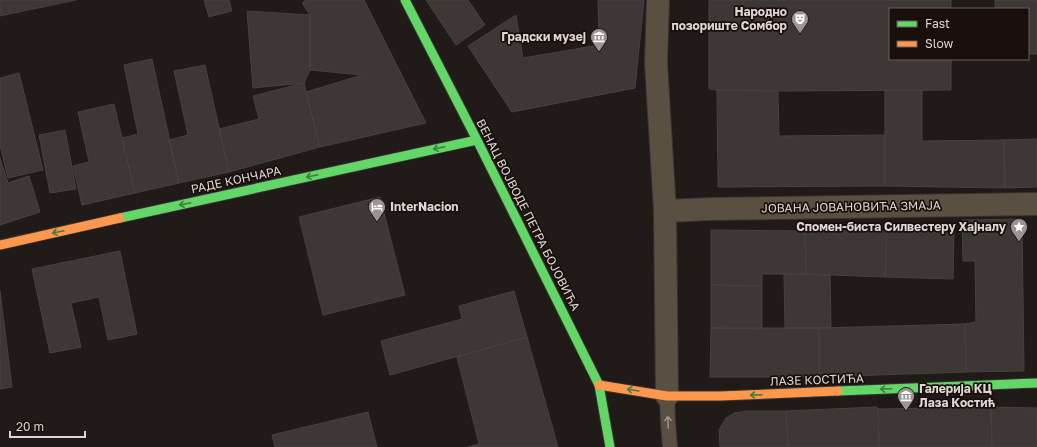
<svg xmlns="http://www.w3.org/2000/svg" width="1037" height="447" viewBox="0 0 1037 447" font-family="'Golos Text',sans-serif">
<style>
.building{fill:#3d3836;stroke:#46423f}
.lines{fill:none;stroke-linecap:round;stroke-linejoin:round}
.lane-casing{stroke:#3a3533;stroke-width:16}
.street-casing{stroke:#3a3533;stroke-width:24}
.fast-casing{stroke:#3a3533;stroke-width:11}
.slow-casing{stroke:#3a3533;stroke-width:11}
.lane{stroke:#5a5041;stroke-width:14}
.street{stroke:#5a5041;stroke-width:22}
.fast{stroke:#63d668;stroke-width:9}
.slow{stroke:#ff974d;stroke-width:9}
.oneway{stroke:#427d3e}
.oneway2{stroke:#9c938a}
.labels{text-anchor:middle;stroke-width:3.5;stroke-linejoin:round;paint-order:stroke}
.poi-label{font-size:12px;font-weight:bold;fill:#ddd6d2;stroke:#1a100b;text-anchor:end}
.street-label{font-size:12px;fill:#ddd6d2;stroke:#1a100b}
</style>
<rect width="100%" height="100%" fill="#201a18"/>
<!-- building -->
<path class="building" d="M0 0H76L0 16Z
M204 0H229L232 11 209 17Z
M306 0H364L426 123 320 147 306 92 362 75 310 70V15L302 3Z
M426 0H468L485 25 456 45Z
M598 0H644L635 88 512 112 468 46 516 15 523 58 599 45Z
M709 0H951V9H890V59H951V90L778 91 717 90 709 89Z
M995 0H1037V54H1028V9H995Z
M247 11 310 15V70L304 83 253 88Z
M152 59 179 183 135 193 122 138 138 134 124 65Z
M205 65 229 172 179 183 169 140 188 135 174 71Z
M19 73 43 170 8 178 0 145V78Z
M304 83 320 147 229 172 219 129 259 119 253 96Z
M717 90 778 91 779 136 885 135V186L718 187Z
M885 90H922V141L1004 140 1005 188 885 186Z
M114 104 135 193 82 205 73 166 89 162 78 112Z
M65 130 76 189 50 193 39 135Z
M1037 139V187L1005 188 1004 140Z
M0 158 8 183 29 176 40 212 0 225Z
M380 197 405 295 323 315 299 217Z
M1022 219 1024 371 966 372 965 324 976 322 975 261H963L962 220Z
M711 230 805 231 806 274H762V286L711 285Z
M805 231H887L885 277 806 274Z
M887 231 954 233 953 279 885 277Z
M120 251 137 334 108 340 99 297 71 303 81 347 50 353 32 269Z
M784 274 830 275 831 328H785Z
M711 285 762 286V329L711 328Z
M0 291 12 387 0 389Z
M514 291 527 337 390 375 381 341 462 319 459 306Z
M965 324 966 372 819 377V328Z
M711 328H819V377H710Z
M527 337 558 447H468L479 444 457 357Z
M877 407 878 409 879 447H788L786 411Z
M991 407 992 447H879L878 409Z
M991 407 1037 408V447H992Z
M747 411H786L788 447H720L719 430 726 418 734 413Z
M368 412 377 447H275L272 435Z"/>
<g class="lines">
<defs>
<path id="lane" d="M667 396 668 422 670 447"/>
<path id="street" d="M658 0 656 63 665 211 667 396
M665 211 710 209 1037 204"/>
<path id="fast" d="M405 0 477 140 599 385 610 447
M120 218 477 140
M838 391 1037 383"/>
<path id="slow" d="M0 245 120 218
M599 385 667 396H720L838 391"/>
</defs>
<!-- lane casing -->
<use href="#lane" class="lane-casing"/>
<!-- street casing -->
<use href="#street" class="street-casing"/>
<!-- fast casing -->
<use href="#fast" class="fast-casing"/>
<!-- slow casing -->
<use href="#slow" class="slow-casing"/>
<!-- lane -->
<use href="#lane" class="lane"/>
<!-- street -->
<use href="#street" class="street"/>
<!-- fast -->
<use href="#fast" class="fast"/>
<!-- slow -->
<use href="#slow" class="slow"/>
</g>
<!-- one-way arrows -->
<defs><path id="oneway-shaft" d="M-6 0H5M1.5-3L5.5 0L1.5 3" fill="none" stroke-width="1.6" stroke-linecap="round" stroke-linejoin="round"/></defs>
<g class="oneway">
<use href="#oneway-shaft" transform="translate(439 148) rotate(168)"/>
<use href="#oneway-shaft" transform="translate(312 176) rotate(168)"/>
<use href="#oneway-shaft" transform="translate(185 204) rotate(168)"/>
<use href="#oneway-shaft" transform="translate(58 232) rotate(168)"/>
<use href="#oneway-shaft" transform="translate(886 389) rotate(178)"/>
<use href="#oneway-shaft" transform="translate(633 390) rotate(-171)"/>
<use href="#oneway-shaft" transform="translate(756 395) rotate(178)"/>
</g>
<use class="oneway2" href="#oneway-shaft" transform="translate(668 422) rotate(-93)"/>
<!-- icons -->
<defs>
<symbol id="theatre-pin" viewBox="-11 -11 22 30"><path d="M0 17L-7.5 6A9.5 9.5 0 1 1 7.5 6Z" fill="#9b9491" stroke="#1a100b"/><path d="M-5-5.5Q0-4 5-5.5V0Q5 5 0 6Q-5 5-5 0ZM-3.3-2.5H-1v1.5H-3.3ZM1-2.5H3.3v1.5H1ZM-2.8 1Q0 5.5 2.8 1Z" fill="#fff"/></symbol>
<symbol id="museum-pin" viewBox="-11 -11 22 30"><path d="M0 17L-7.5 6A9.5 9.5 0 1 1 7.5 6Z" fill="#9b9491" stroke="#1a100b"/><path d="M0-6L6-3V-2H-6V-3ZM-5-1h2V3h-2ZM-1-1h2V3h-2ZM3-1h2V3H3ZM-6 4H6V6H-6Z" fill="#fff"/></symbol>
<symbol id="hotel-pin" viewBox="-11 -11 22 30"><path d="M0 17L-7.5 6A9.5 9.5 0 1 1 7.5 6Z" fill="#9b9491" stroke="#1a100b"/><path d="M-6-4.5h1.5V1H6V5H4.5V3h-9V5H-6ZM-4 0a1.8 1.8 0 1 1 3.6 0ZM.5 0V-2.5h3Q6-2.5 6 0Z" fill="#fff"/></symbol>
<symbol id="sight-pin" viewBox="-11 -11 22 30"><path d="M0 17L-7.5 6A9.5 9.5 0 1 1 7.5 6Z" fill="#9b9491" stroke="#1a100b"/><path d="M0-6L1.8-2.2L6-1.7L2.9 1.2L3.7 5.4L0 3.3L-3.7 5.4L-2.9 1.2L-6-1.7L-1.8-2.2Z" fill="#fff"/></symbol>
</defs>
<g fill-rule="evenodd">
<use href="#theatre-pin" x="790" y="9" width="20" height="27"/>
<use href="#museum-pin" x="589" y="27" width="20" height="27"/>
<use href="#hotel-pin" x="367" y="197" width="20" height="27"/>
<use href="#sight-pin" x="1009" y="217" width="20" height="27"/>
<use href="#museum-pin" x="896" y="386" width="20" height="27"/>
</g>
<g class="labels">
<!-- poi labels -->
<g class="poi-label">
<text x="787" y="16">Народно<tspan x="787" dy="14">позориште Сомбор</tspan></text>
<text x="586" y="41">Градски музеј</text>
<text x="390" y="211" text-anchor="start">InterNacion</text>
<text x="1006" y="231">Спомен-биста Силвестеру Хајналу</text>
<text x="919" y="393" text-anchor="start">Галерија КЦ<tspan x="919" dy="14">Лаза Костић</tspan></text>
</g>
<!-- street labels -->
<g class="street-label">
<text transform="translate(236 180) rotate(-12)" y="4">РАДЕ КОНЧАРА</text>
<text transform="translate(851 207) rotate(-1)" y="4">ЈОВАНА ЈОВАНОВИЋА ЗМАЈА</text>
<text transform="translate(528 215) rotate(63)" y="4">ВЕНАЦ ВОЈВОДЕ ПЕТРА БОЈОВИЋА</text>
<text transform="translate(817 380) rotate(-2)" y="4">ЛАЗЕ КОСТИЋА</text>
</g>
</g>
<!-- legend -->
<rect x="889" y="8" width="140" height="52" fill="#1a100b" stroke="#685f5b"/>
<rect x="897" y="21" width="20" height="6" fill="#63d668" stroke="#685f5b"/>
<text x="925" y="28" font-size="12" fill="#ddd6d2">Fast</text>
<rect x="897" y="41" width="20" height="6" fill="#ff974d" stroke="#685f5b"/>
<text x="925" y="48" font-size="12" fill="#ddd6d2">Slow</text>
<!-- scale -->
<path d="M10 431v6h75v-6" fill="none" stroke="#ddd6d2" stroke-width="2"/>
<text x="16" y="431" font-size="12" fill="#ddd6d2" stroke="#1a100b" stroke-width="3" paint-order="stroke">20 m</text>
</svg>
